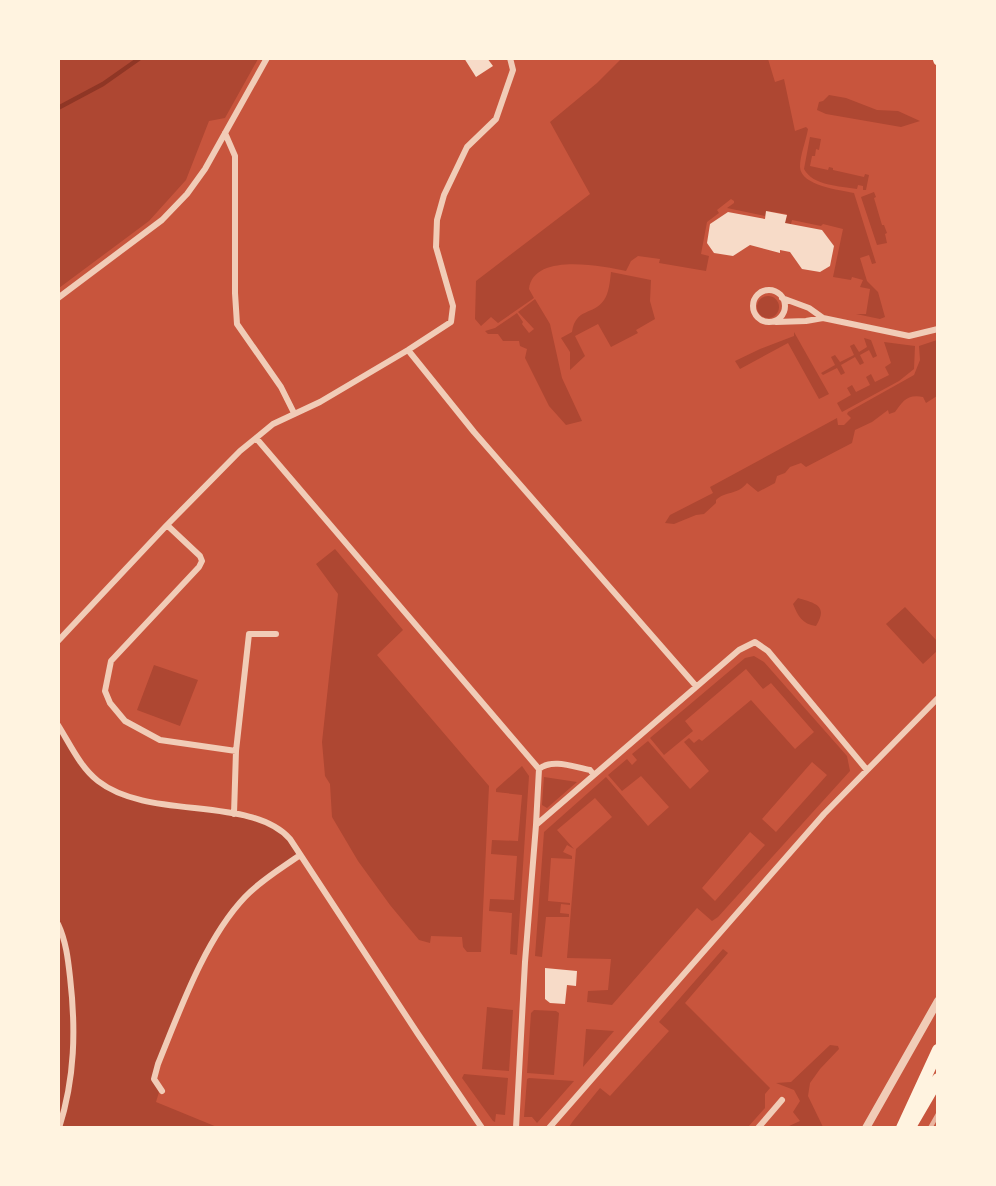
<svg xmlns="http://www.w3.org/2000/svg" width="996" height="1186" viewBox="0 0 996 1186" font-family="Barlow,sans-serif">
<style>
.green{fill:#ae4732;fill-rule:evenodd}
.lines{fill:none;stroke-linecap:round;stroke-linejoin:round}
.stream{stroke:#8f3625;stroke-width:4.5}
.building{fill:#f7dbc8}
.minor{stroke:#f1ccb7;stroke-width:6}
.tertiary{stroke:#f1ccb7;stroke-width:8}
.secondary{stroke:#fff3e0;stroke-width:9}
.motorway{stroke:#fff3e0;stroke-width:12}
.rail{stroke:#e9b49f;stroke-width:4.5}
</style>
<rect width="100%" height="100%" fill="#c8553d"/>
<!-- green -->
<path class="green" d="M59 58 258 59 225 118 209 121 186 180 149 221 59 288Z
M622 58 768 59 775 82 784 79 795 131 806 127 808 129C806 141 800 155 800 167 801 186 840 190 854 193L876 263 872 264 869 255 860 258 867 281 878 292 885 317 880 319 856 314H866L870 289 860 287 863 280 852 277 851 280 833 277 843 229 823 224 821 226 792 220 791 224 785 223 787 214 767 211 765 216 727 208 734 203V201L731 199 717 210 719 213 707 222 701 254 709 256 706 271 659 263 660 259 638 256 631 261 626 271C603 266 533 252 529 289L534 298 498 323 491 317 481 326 475 319 476 281 590 194 550 122 597 83Z
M829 95 846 98 877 110 898 111 920 121 901 127 826 114 817 110 819 102 823 101Z
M810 137 821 139 819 150 816 149 815 156H812L810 166 828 170 829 167 833 168V170L864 177 865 174 869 175 866 190H863V186L858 185 857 189C840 186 813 186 804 169Z
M874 192 876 197 874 198 882 225H884L887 233 885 234 887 243 877 245 861 197Z
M611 272 651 280 650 301 655 319 636 330 638 333 611 347 598 324 575 336 585 356 570 370V352L561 338 572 332C576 307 593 316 604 300 609 293 610 281 611 272Z
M757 307a11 11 0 1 1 22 0a11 11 0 1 1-22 0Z
M535 299 550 324 562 378 582 421 566 425 549 406 525 358 527 349 520 346 519 341H503L498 334H488L485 331 495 328 517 313 523 322 522 324 529 333 534 329 518 312Z
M794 332 829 394 819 399 788 343 740 369 735 361 760 349 794 336Z
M864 338 871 340 877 356 873 358 869 350 860 355 864 363 860 365 855 357 841 365 845 373 841 375 837 368 823 375 821 373 835 365 831 357 835 355 840 362 854 355 850 346 854 344 859 352 867 347Z
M937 340V396L926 403 923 397C906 394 903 402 895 412L889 414 888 410 872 422 855 430 852 443 806 467 801 463 790 467 785 473 777 476 775 483 758 492 747 483C738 495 725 491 716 500V503L704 514 696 515 674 524 665 523 670 515 713 493 710 487 837 418 838 425H844L851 418 847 414 848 412 914 375 920 360 919 346Z
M884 342 915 346 914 369 899 381 842 412 837 403 851 395 847 388 852 385 856 392 870 385 866 377 871 374 875 382 889 375 885 367 891 363Z
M335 549 403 630 377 655 489 786 481 952H467L463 947 462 937 431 936 430 943 419 940 390 905 358 861 332 817 330 784 325 776 322 742 338 594 316 564Z
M798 598C814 603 829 605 816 626 802 624 798 616 793 604Z
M905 607 937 641V651L923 664 886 624Z
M754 656 764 662 847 756 850 771 718 917 712 921 697 908 612 1005 587 1002 588 991 608 990 611 959 567 958 576 849 612 817 595 798 557 830 574 849 567 845 563 852 572 856V859L551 858 548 901 570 903V905L561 904 560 913 569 914V917H546L542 957 535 956 544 832 606 777 648 826 669 807 641 776 622 791 608 775 627 759 632 765 637 760 632 754 648 741 690 789 709 771 684 742 689 738 694 743 699 739 702 741 751 700 795 749 814 732 771 683 763 689 746 669 685 721 693 731 664 755 650 738 739 663 745 658ZM812 762 827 775 776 832 762 819ZM750 832 765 845 715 901 702 888Z
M154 665 198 680 180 726 137 710Z
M58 728 99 783 148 803 233 815 273 826 289 840 298 855 245 895 208 946 152 1078 159 1092 156 1102 217 1127H59Z
M522 766 529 776 517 955 510 954 512 913 489 911 490 899 514 900 517 856 491 854 492 840 518 841 522 795 496 792V789Z
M544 777 577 782 547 808 542 805Z
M723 949 728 953 685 1003 770 1088 765 1094V1108L748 1127H569L573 1121 600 1088 610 1096 669 1031 659 1022Z
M487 1007 513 1010 509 1071 482 1069Z
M534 1010 556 1011 559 1013 554 1075 527 1073 531 1013Z
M586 1029 614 1031 583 1067Z
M830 1045 838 1046 839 1049 820 1069 810 1083 808 1096 823 1127H787L800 1121 793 1112 800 1101 794 1090 776 1083 791 1082Z
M464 1074 508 1078 505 1115 496 1114 495 1122 493 1121 462 1078Z
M527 1079 529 1078 574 1081 537 1123 532 1117H524Z"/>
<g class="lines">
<!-- stream -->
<path class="stream" d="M58 108 103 84 140 58"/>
</g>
<!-- building -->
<path class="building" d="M464 58H487L493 66 476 77Z
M766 211 787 215 785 223 822 230 834 246 830 266 820 272 802 269 790 252 780 250V253L750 245 733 256 714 253 707 243 710 224 728 212 765 219Z
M545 968 577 971 576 986 567 985 565 1004 550 1003 545 999Z"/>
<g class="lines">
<!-- minor -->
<path class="minor" d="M225 133 235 156V293L237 324 281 387 294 413
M753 306a16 16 0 1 1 32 0a16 16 0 1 1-32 0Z
M58 298 162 220 187 194 205 169 267 58
M782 298 809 308 823 318 909 336 938 329
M776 322 806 321 823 318
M408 350 474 432 696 686
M256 438 539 769
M167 525 200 556 202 561 199 567 111 661 105 691 110 703 125 721 160 740 236 751
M58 641 167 525 240 451 256 438 273 424 320 402 408 350 451 322 453 306 436 247 437 220 444 195 467 147 496 119 513 70 510 58
M58 725C70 744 80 767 98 781 149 821 251 795 290 839L418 1034 482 1128
M234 814 236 751 249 634H276
M536 825 539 769C552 758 574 767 590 770L594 775
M58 924C66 941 68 959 70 977 76 1029 75 1078 59 1128
M162 1091 154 1079 158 1064C180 1010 205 939 245 897 261 880 282 868 300 855
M516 1128 525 962 536 825 739 650 755 642 768 651 867 770
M549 1128 824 814 938 698
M758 1128 782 1100"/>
<!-- tertiary -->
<path class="tertiary" d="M866 1128 938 1001"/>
<!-- secondary -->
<path class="secondary" d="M937 58 938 61"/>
<!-- motorway -->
<path class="motorway" d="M910 1127 938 1079
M902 1128 938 1050"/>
<!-- rail -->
<path class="rail" d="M930 1128 938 1114"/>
</g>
<!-- border -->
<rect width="996" height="1186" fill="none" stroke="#fff3e0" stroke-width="120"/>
</svg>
